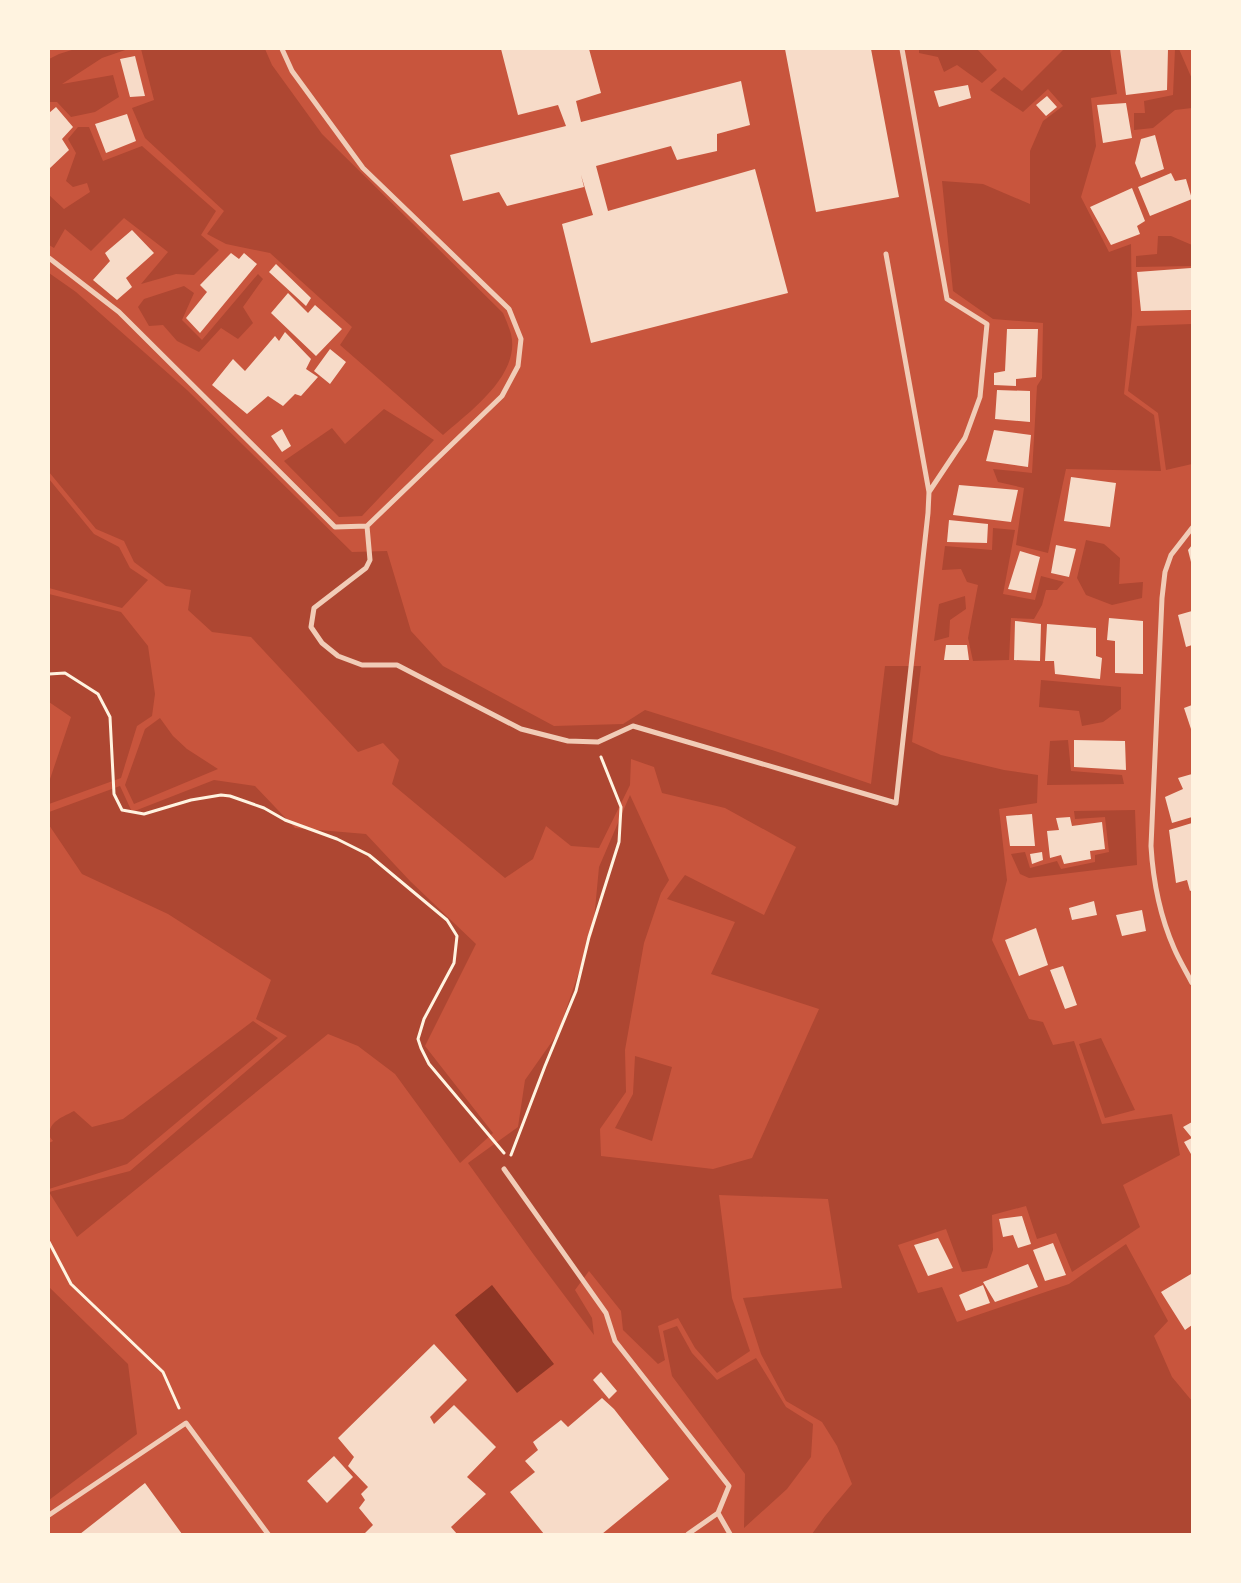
<svg xmlns="http://www.w3.org/2000/svg" width="1241" height="1583" viewBox="0 0 1241 1583" font-family="'DM Sans',sans-serif">
<style>
.green{fill:#ae4732}
.water{fill:#8f3625}
.building{fill:#f7dbc8}
.lines{fill:none;stroke-linecap:round;stroke-linejoin:round}
.path{stroke:#fff3e0;stroke-width:3}
.minor{stroke:#f1ccb7;stroke-width:5}
</style>
<rect width="100%" height="100%" fill="#c8553d"/>
<!-- green -->
<path class="green" d="M75 49H128L102 58 62 84 113 75 119 97 95 112 71 117 57 102H49V59L59 54Z
M141 49H265L272 65 322 134 503 313C506 320 509 327 511 334 521 375 469 412 443 435L340 345 352 327 270 253 226 244 207 234 224 211 145 138 132 108 154 100Z
M919 49H977L997 70 982 83 957 65 944 72 938 57 919 53Z
M1064 49H1110L1117 94 1091 98 1096 146 1081 197 1109 252 1131 244 1132 315 1124 394 1154 415 1161 471 1066 469 1048 553 1016 545 1024 488 998 482 993 469 1032 473 1037 386 1042 378 1043 323 993 319 953 291 942 181 983 184 1030 204V151L1043 121 1063 106 1048 89 1023 112 990 90 1004 77 1022 91Z
M1175 49H1179L1192 79V108L1175 110 1153 128 1134 130V113H1145L1144 101 1173 95Z
M78 127H89L103 161 142 146 216 211 201 235 219 250 194 275 176 274 141 284 168 252 124 218 91 251 65 229 54 248 49 245V195L64 209 90 192 87 183 73 187 66 181 76 153 68 139Z
M1158 236H1171L1192 245V266L1136 267V256L1157 254Z
M49 273 76 292 187 390 352 552 387 551 411 631 443 666 554 726 623 724 645 710 775 751 871 784 885 666H921L912 742 941 755 1004 770 1038 775 1037 803 999 809 1007 880 992 940 1029 1019 1043 1022 1053 1045 1074 1041 1102 1124 1172 1114 1180 1155 1123 1185 1140 1227 1072 1272 1056 1233 1037 1239 1026 1206 992 1215 993 1250 987 1268 962 1272 946 1229 898 1245 918 1293 942 1287 957 1322 1069 1284 1126 1244 1168 1321 1154 1336 1172 1377 1192 1401V1534H812L825 1516 852 1484 837 1446 822 1422 786 1401 761 1354 743 1298 842 1288 828 1199 719 1195 732 1298 750 1351 717 1373 695 1348 678 1318 658 1326 665 1360 658 1364 623 1330 621 1311 589 1271 575 1290 592 1318 594 1335 534 1255 468 1163 518 1127 525 1080 558 1033 593 931 599 867 630 795 669 880 661 893 644 943 625 1050 626 1092 600 1129 601 1156 713 1169 752 1158 819 1009 711 974 735 922 667 899 685 875 764 915 796 847 725 808 662 793 654 767 631 759 630 785 599 848 571 846 546 826 533 859 505 878 392 784 399 760 383 743 358 752 251 637 212 632 188 610 191 590 166 586 134 562 124 541 96 529 49 472Z
M258 274 263 279 243 307 253 323 238 339 221 328 199 352 177 341 163 325 149 326 138 307 144 299 184 286 194 293 182 320 202 340Z
M1192 324V464L1166 470 1158 413 1128 391 1137 326Z
M384 409 434 440 362 516 339 517 284 461 332 428 345 444Z
M49 479 94 534 119 547 130 568 148 580 122 608 49 588Z
M993 528 1015 530 1003 594 1035 600 1041 576 1064 582 1057 590H1046L1042 605 1034 619 1011 618 1009 660 973 661 968 638 978 585 967 582 961 569 942 570 945 546 992 550Z
M1086 540 1104 544 1120 558 1119 584 1143 582 1142 598 1112 605 1086 595 1077 578Z
M49 594 121 612 148 646 155 694 152 716 137 726 121 778 49 804V782L71 717 49 702Z
M965 596 966 609 950 620 949 637 934 641 939 604Z
M1041 680 1121 687V709L1103 722 1082 726 1079 711 1039 707Z
M160 718 173 736 187 749 218 769 134 804 125 785 145 729Z
M1068 740 1071 771 1122 775 1124 784 1047 785 1050 741Z
M214 780 255 786 295 828 366 834 410 881 476 944 425 1046 493 1133 460 1163 395 1074 358 1046 328 1034 77 1237 49 1192 130 1171 287 1036 256 1019 271 980 168 914 82 874 49 825V812L120 786 132 812Z
M1135 810 1137 865 1029 878 1020 874 1011 854 1025 852 1030 868 1057 861 1061 869 1095 862V855L1109 852 1105 817 1075 819 1074 811Z
M253 1021 278 1038 127 1164 49 1189V1143L53 1141 49 1136C49 1121 63 1117 74 1111L92 1127 123 1119Z
M1101 1038 1135 1110 1105 1118 1079 1044Z
M635 1056 672 1067 652 1141 615 1128 633 1094Z
M49 1287 128 1364 137 1434 49 1500Z
M677 1326 692 1353 717 1380 756 1358 786 1407 813 1424 811 1457 787 1489 744 1528 745 1474 672 1376 663 1331Z"/>
<!-- water -->
<path class="water" d="M492 1285 554 1364 517 1393 455 1315Z"/>
<!-- building -->
<path class="building" d="M501 49H589L601 93 576 101 581 122 741 81 750 125 717 134V151L677 160 671 146 596 166 608 211 755 169 788 293 591 343 562 224 593 215 581 175 584 187 507 206 499 192 463 201 450 155 566 126 558 105 518 115Z
M785 49H871L899 197 816 212Z
M1120 49H1168L1167 90 1126 95Z
M135 56 145 96 130 97 120 59Z
M968 85 971 98 939 107 934 91Z
M1047 96 1057 107 1046 116 1036 105Z
M1126 103 1132 138 1103 143 1097 105Z
M56 107 73 127 62 139 69 150 49 169V113Z
M127 114 136 141 106 153 95 124Z
M1155 135 1164 169 1141 178 1135 163 1141 139Z
M1171 173 1175 181 1186 179 1192 199 1150 216 1138 187Z
M1132 188 1145 221 1137 226 1140 234 1111 245 1090 207Z
M132 230 154 253 126 278 132 287 117 300 93 280 110 261 105 253Z
M231 253 239 259 244 253 257 264 200 333 186 318 207 292 200 285Z
M276 264 311 298 306 306 269 272Z
M1191 268V310L1141 311 1137 272Z
M288 293 308 313 315 305 342 329 316 356 271 313Z
M1007 329H1038L1036 377 1016 379V386L994 385V373L1005 371Z
M285 332 311 359 306 369 318 377 301 396 295 394 283 406 268 396 247 414 212 385 233 359 245 371 275 336 279 341Z
M330 349 346 362 330 384 314 371Z
M997 390 1030 391V422L995 419Z
M282 429 291 446 282 452 271 436Z
M994 430 1031 435 1028 467 986 461Z
M1071 477 1116 483 1110 527 1064 521Z
M959 485 1018 490 1011 522 953 515Z
M949 520 988 524 987 543 947 542Z
M1056 545 1076 549 1069 577 1051 573Z
M1192 545V566L1188 550Z
M1020 551 1040 557 1031 593 1008 589Z
M1192 611V645L1186 647 1178 615Z
M1109 618 1143 621V674L1115 673V641L1107 640Z
M1015 621 1041 624 1040 661 1014 660Z
M1047 624 1096 628V656L1102 658 1100 679 1055 674 1054 661H1045Z
M946 645H967L969 660H944Z
M1192 705V732L1184 708Z
M1074 740 1125 741 1126 770 1074 767Z
M1192 774V817L1172 823 1165 797 1183 789 1178 778Z
M1032 814 1035 846H1010L1006 816Z
M1070 817 1072 826 1102 822 1105 849 1090 851 1091 859 1064 864 1061 855 1050 858 1047 831 1059 830 1056 818Z
M1192 823V890L1190 891 1187 880 1176 883 1169 830Z
M1042 852 1043 860 1032 864 1030 854Z
M1094 901 1097 915 1072 920 1069 908Z
M1142 910 1146 931 1122 936 1116 915Z
M1036 928 1048 965 1019 976 1005 940Z
M1063 966 1077 1005 1065 1009 1050 970Z
M1192 1122V1154H1191L1184 1142 1192 1138 1183 1127Z
M1022 1216 1031 1244 1018 1248 1013 1235 1003 1237 999 1219Z
M938 1238 953 1268 928 1276 914 1245Z
M1053 1243 1066 1275 1045 1281 1033 1250Z
M1028 1264 1038 1287 995 1302 983 1282Z
M1191 1274 1192 1325 1185 1330 1161 1292Z
M983 1285 990 1303 966 1311 959 1295Z
M434 1344 467 1380 430 1417 434 1424 454 1405 496 1447 467 1477 486 1494 451 1527 457 1534H364L373 1525 359 1508 365 1500 361 1494 368 1487 348 1466 354 1457 338 1438Z
M601 1372 617 1391 609 1399 593 1380Z
M602 1398 614 1409 669 1479 602 1534H544L510 1492 535 1472 525 1461 538 1450 533 1442 561 1420 568 1427Z
M334 1456 353 1477 327 1503 307 1481Z
M145 1483 182 1534H80Z"/>
<g class="lines">
<!-- path -->
<path class="path" d="M49 674 65 673 98 694 110 717 114 794 122 810 144 814 191 800 221 795 230 796 264 808 285 820 337 839 369 855 447 920 457 936 454 963 424 1019 418 1039 421 1048 429 1064 504 1153
M511 1155 545 1066 576 991 589 937 619 842 621 807 601 757
M49 1242 71 1284 163 1372 179 1408"/>
<!-- minor -->
<path class="minor" d="M902 49 947 299 987 324 980 397 965 438 929 492
M49 258 119 312 335 527 367 526 502 396 518 366 521 339 509 309 363 168 292 71 282 49
M367 526 370 560 366 568 314 608 311 627 322 643 338 656 362 665H397L521 729 568 741 598 742 633 726 896 803 928 513 929 492 886 254
M1192 528 1171 555 1165 572 1162 598 1151 846C1153 880 1160 916 1174 948 1179 960 1186 971 1192 983
M504 1169 606 1313 615 1341 729 1486 718 1513 730 1534
M49 1515 186 1423 268 1534
M688 1534 718 1513"/>
</g>
<!-- border -->
<rect width="1241" height="1583" fill="none" stroke="#fff3e0" stroke-width="100"/>
</svg>
